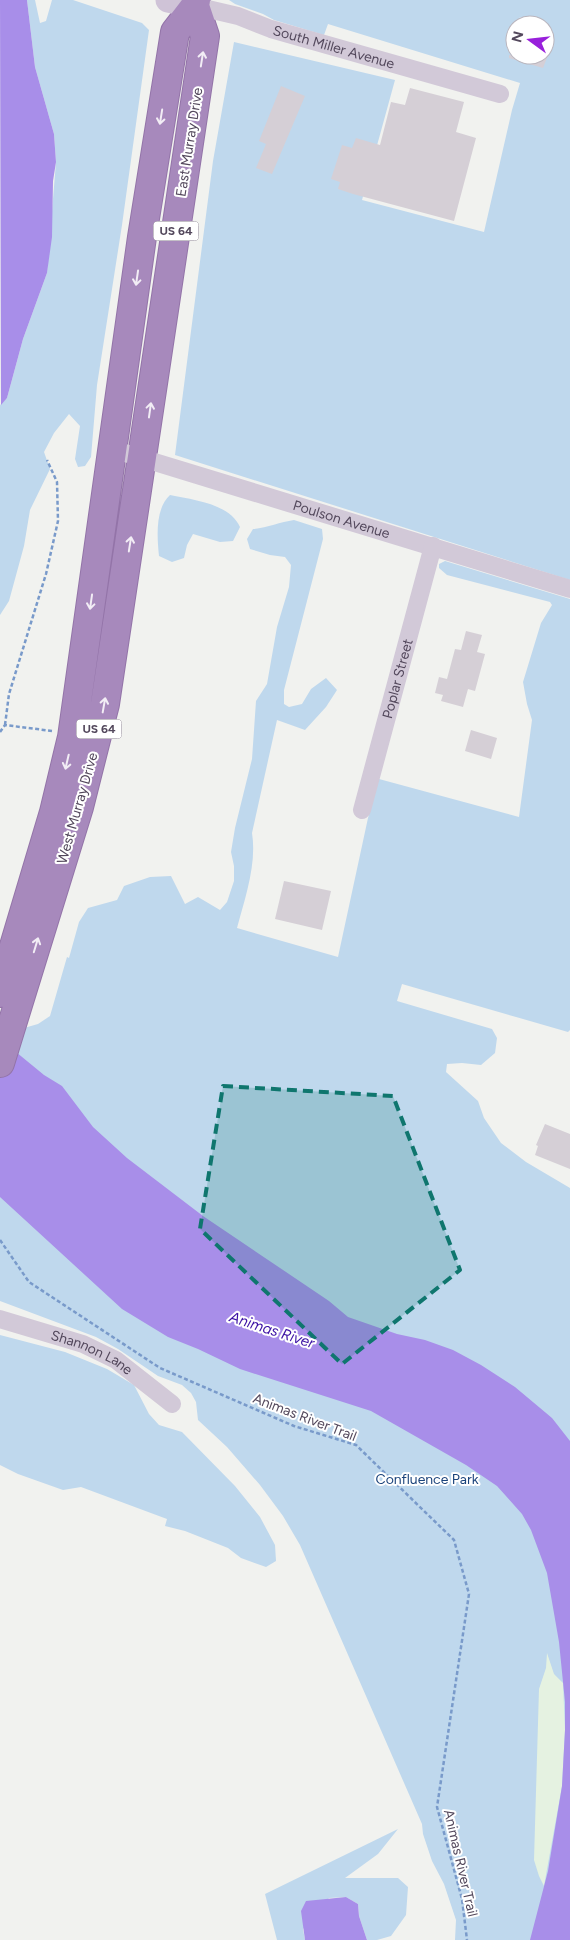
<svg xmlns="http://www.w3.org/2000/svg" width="570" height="1940" viewBox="0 0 570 1940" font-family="Figtree,sans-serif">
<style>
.green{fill:#bfd8ed;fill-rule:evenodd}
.sand{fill:#e5f2e1}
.water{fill:#a88ee9}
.building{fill:#d5cfd6}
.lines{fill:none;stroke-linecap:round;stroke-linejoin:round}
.highway-casing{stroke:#9374a8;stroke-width:30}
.path{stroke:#799aca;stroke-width:2.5;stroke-dasharray:4 2.5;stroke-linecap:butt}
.street{stroke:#d2c9d8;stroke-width:18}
.secondary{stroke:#cfc3d7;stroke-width:25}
.highway{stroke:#a789bc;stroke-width:28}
.oneway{stroke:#f2edf5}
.marked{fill:#0f766e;fill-opacity:0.2;stroke:#0f766e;stroke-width:4;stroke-dasharray:10 6;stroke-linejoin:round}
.labels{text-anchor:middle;stroke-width:4;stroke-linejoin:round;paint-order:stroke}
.shield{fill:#fff;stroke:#877f8d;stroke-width:1}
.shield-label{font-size:12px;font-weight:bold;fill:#53485c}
.street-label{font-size:14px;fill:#53485c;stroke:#fff}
.park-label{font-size:14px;fill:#1b437b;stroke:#fff}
.water-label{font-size:15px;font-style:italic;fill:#3d12a5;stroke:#fff}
</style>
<rect width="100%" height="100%" fill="#f1f2ef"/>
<!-- green -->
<path class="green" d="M27 0H35L40 23 46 21 52 0H73L142 23 149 30 122 225 97 385 91 457 85 466 78 467 75 459 80 426 69 414 54 433 44 452 50 469 30 510 24 546 9 601 0 615V405L7 398 23 339 47 273 56 162 54 134 35 67Z
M229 0H570V580L175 455 213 161 234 42 395 80 362 200 484 232 512 110 520 83 328 24 324 35 274 20 263 14 235 4ZM515 25H545V55H515Z
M170 495C193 500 229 503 240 527L233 541 220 542 193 534 187 545 184 558 172 562 159 556C157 536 155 509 170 495Z
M294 520 322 529 323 539 284 690V704L289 707 302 704 311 689 326 678 337 690 326 707 305 730 277 720 252 833C257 864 245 898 237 928L338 957 368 818 379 779 519 817 532 720 527 704 523 682 541 623 552 605 550 602 447 575 439 568V564L445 561 570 599V1030L568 1032 402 984 397 1001 492 1029 497 1038 495 1053 481 1065 462 1063 447 1064 446 1072 478 1101 484 1118 501 1143 526 1162 570 1188V1940H455L456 1920 444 1884 432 1861 423 1834 422 1824 300 1545 283 1516 260 1485 227 1447 198 1420 196 1402 191 1393 182 1385 158 1376 118 1349 96 1337 0 1301V1197L16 1052 24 1028 38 1024 50 1016 67 957 69 958 79 922 88 908 117 900 124 886 150 877 171 876 185 904 198 897 220 910 227 902 234 881V866L231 852 235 828 252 759 256 701 267 684 277 627 289 587 291 565 285 557 270 555 250 549 247 539 253 529C267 528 280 522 294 520Z
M0 1335 65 1352 107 1369 134 1385 149 1414 159 1425 182 1432 235 1486 260 1517 275 1545 276 1561 266 1567 241 1558 228 1548 185 1531 165 1526 167 1519 81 1487 63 1490 18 1474 0 1465Z
M398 1829 378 1854 345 1878H398L408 1887 406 1915 391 1936 377 1940H367L359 1916 358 1904 346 1897 329 1898 303 1929 305 1940H277L265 1894Z"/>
<!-- sand -->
<path class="sand" d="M547 1653 554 1674 563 1683 565 1730 562 1786 544 1886 539 1876 534 1860 539 1689 546 1668Z"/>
<!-- water -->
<path class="water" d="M0 0H27L35 67 54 134 56 162 53 181 52 237 47 273 23 339 7 398 1 405Z
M0 1020 16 1052 44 1075 62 1086 93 1127 127 1158 203 1216 329 1301 348 1317 397 1334 425 1340 453 1350 481 1365 515 1387 552 1418 570 1441V1940H530L548 1871 562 1786 565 1730V1702L559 1642 547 1573 531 1530 522 1514 497 1486 466 1465 371 1411 240 1369 198 1349 168 1337 122 1309 0 1197Z
M346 1897 358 1904 359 1916 367 1940H305L301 1911 306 1901Z"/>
<!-- building -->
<path class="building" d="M509 55H548L543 68 509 58Z
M281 86 305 96 272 174 256 168 266 144 259 141Z
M410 88 464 102 456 132 476 138 454 221 353 194 338 189 340 182 331 179 342 145 352 148 356 138 380 145 391 102 405 105Z
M466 631 482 635 477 652 485 654 475 691 468 689 463 707 441 701 443 695 435 693 439 677 447 679 455 649 461 650Z
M471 730 497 738 491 759 465 751Z
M284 881 331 891 322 930 275 919Z
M545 1124 570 1134V1169L535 1155 538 1146 536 1145Z"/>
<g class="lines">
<defs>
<path id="highway" d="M0 993 54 812 72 737 142 237 175 32 195 6 196 0
M0 1063 79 807 105 704 205 36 195 6"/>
</defs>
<!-- highway casing -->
<use href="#highway" class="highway-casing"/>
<!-- path -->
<path class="path" d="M5 725 9 694 46 574 58 521 57 482 47 460
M0 732 5 725 52 731
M0 1240 29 1282 160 1368 294 1426 356 1445 454 1540 469 1594 437 1807 462 1899 467 1940"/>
<!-- street -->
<g class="street">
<path id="s1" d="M195 6 238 16 271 29 500 94"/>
<path id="s2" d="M112 449 570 589"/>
<path id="s3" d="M362 810 433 546"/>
<path id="s4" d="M0 1319 83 1344 116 1360 172 1404"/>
</g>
<!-- secondary -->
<path class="secondary" d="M168 0 195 6"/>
<!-- highway -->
<use href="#highway" class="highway"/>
</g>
<!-- one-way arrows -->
<defs><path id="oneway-shaft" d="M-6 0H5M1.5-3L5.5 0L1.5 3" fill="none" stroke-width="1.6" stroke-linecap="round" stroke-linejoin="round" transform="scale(1.25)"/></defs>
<g class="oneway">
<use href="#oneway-shaft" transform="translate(202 59) rotate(-81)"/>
<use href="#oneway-shaft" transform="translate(161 117) rotate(99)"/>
<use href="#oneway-shaft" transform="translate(137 278) rotate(98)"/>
<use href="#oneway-shaft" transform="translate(150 410) rotate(-82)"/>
<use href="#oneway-shaft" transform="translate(130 544) rotate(-81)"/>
<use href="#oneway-shaft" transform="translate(91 602) rotate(98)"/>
<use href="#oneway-shaft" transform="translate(104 705) rotate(-80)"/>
<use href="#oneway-shaft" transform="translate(67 762) rotate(103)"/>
<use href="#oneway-shaft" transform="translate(36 945) rotate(-73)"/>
</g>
<!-- marked area -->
<path class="marked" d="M223 1086 393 1096 460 1270 342 1364 200 1229Z"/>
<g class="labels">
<!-- shield labels -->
<g class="shield">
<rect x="153.5" y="221.5" width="45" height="19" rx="4"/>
<rect x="76.5" y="719.5" width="45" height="19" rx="4"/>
</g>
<g class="shield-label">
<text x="176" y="235">US 64</text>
<text x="99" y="733">US 64</text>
</g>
<!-- street labels -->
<g class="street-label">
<text dy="5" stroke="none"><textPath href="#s1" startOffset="145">South Miller Avenue</textPath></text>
<text transform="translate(189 142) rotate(-81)" y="5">East Murray Drive</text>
<text dy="5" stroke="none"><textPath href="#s2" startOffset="240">Poulson Avenue</textPath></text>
<text dy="5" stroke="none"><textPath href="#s3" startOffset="136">Poplar Street</textPath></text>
<text transform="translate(77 808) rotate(-74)" y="5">West Murray Drive</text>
<text dy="5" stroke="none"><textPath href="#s4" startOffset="98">Shannon Lane</textPath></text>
<text transform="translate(305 1417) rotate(21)" y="5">Animas River Trail</text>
<text transform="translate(461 1863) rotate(77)" y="5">Animas River Trail</text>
</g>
<!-- park labels -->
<g class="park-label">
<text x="427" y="1484">Confluence Park</text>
</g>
<!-- water labels -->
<g class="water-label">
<text transform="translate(272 1330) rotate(18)" y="5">Animas River</text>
</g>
</g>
<!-- north arrow -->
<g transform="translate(530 40) rotate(285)"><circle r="24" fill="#ffffff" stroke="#bab6be"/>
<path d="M0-4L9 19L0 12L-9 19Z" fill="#9820db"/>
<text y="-8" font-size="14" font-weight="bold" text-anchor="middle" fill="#53485c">N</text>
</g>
</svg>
